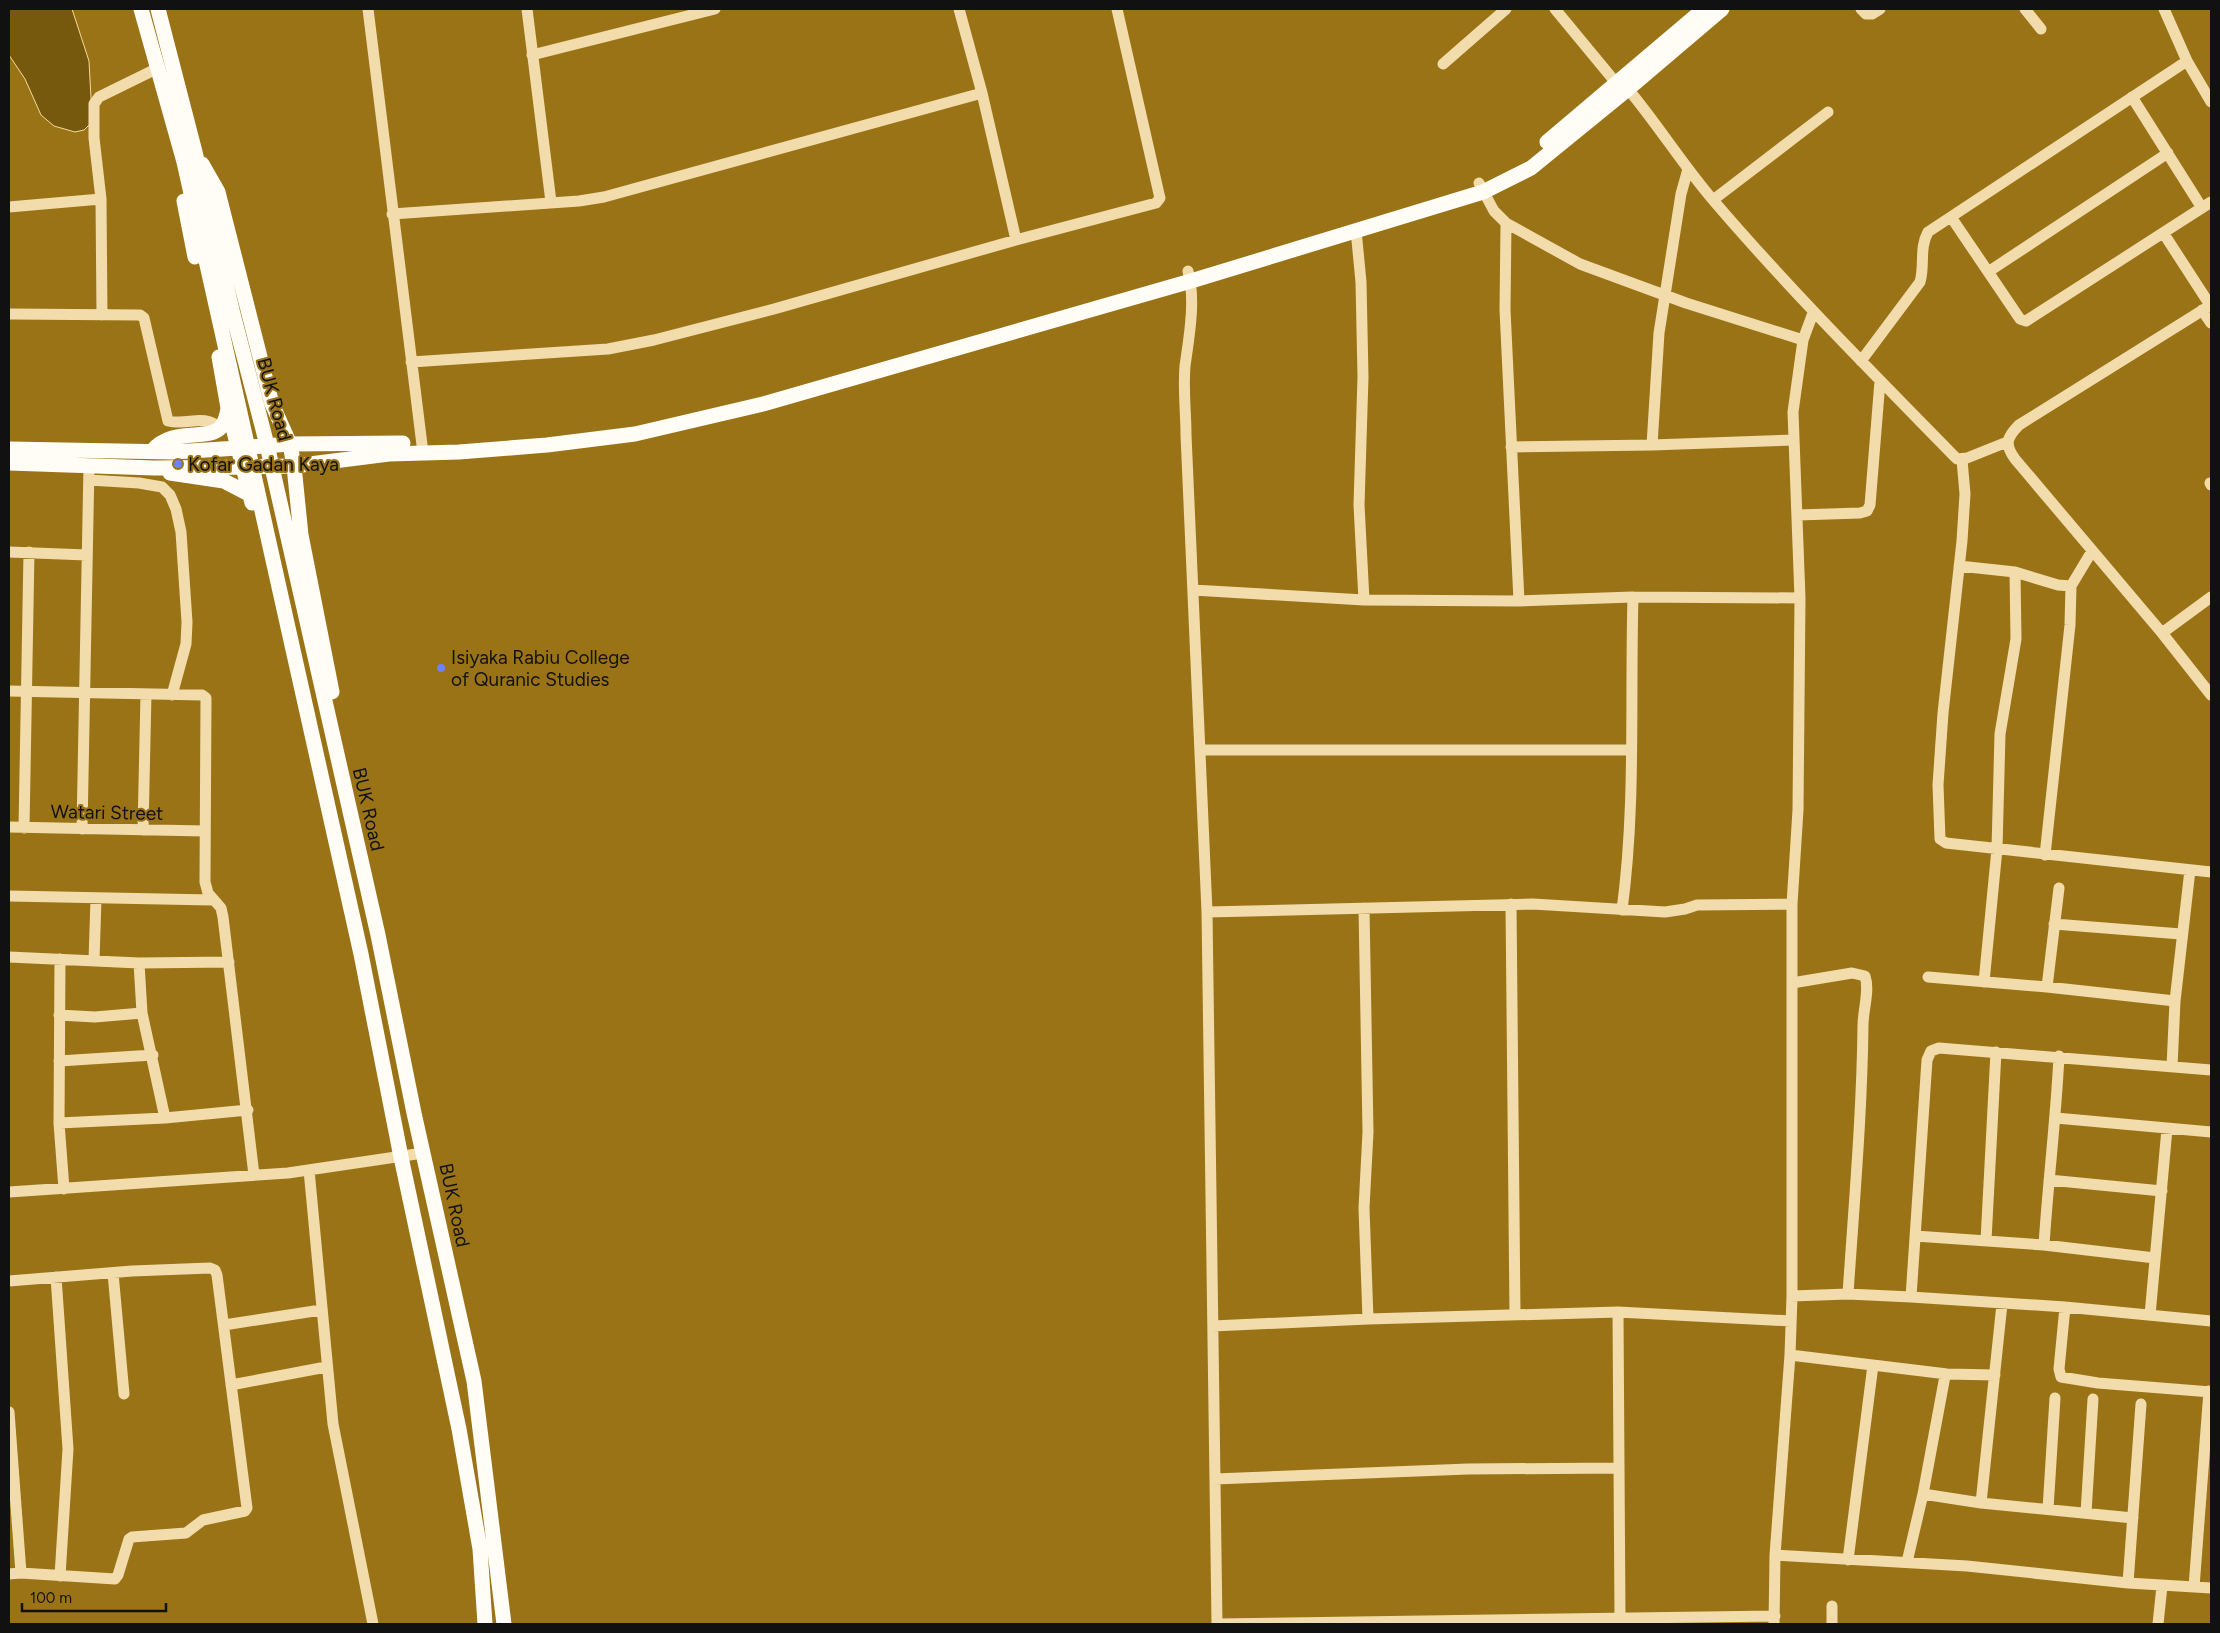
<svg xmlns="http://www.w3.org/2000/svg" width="2220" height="1633" viewBox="0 0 2220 1633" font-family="Figtree,sans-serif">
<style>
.water{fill:#77590e;stroke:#f5d89e}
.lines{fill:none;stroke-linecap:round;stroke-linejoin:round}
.minor{stroke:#f2dcab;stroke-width:11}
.major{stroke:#fffdf6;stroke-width:15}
.major-bridge{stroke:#fffdf6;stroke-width:15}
.poi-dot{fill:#6c82ff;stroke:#9a7316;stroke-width:2}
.labels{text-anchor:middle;stroke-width:4;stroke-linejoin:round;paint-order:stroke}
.street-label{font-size:19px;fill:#111;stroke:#9a7316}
.poi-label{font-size:19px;fill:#111;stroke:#9a7316;text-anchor:start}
</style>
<rect width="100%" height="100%" fill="#9a7316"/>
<!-- water -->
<path class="water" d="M9 9H72L89 61 91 98 90 124 84 130 75 132 54 126 41 115 25 79 9 55Z"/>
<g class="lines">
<!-- minor -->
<path class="minor" d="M368 9 423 453
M527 9 551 202
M959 9 982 93 1016 240
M1555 9 1617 84
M1861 9 1866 14H1872L1880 9
M2025 9 2041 29
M2164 9 2187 61 2211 102
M532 55 715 9
M1443 64 1506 9
M1628 89C1658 125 1683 165 1713 200 1790 290 1874 374 1957 459L1967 458 2007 442
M2132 97 2202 208
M1479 183 1494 211 1506 223 1580 264 1686 303 1803 340
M1713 200 1828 112
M9 207 101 199
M392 214 579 201 604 197 982 93
M1951 217 2020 319 2026 321 2211 202
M1506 223 1505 310 1519 601
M1356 230 1361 282 1363 377 1359 505 1364 600
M2164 234 2210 305
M1188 271C1196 300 1189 337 1185 366 1183 389 1186 413 1186 435L1207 912 1217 1624
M1988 272 2168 153
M2211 305 2019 425C2007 437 2004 444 2015 459L2162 633 2211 695
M2202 310 2211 323
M9 314 140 315 144 318 168 421C189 426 202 413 220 428
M102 315 101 199 94 138V104L99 97 156 69
M1861 361 1920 282C1925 265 1919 248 1928 232L2187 61
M411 362 608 349 654 340 774 309 1016 240 1156 203 1160 198 1159 194 1117 9
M1652 445 1659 333 1681 194 1688 169
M1511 447 1652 445 1794 440
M1962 460 1965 494 1962 541 1943 713 1938 785 1940 839 1946 843 2211 872
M89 480 139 483 162 487 170 495 176 509 181 532 187 622 186 644 172 695
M2210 483 2211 485
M1798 515 1860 513 1867 511 1870 505 1880 381
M9 552 87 555
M1959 566 2015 572 2058 585 2071 586
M1193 590 1364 600 1519 601 1633 597 1800 598
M2162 633 2211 597
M9 691 202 695 206 698 205 882 208 893 221 908 223 917 254 1175
M1200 750H1631
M9 827 204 831
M24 828 29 552
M82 829 89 465
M143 830 146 694
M2045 855 2070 625 2071 586 2092 551
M9 896 212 900
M1511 904 1515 1315
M1364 908 1368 1132 1364 1208 1368 1319
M1622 910C1636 806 1630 701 1633 597
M1207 912 1533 904 1665 912 1685 909 1697 905 1792 904
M2054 924 2181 934
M9 957 139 963 229 962
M60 959 59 1123 64 1189
M94 960 96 899
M139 963 142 1013 165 1118
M1928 977 2047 987 2175 1001
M1984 982 1997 849 2000 734 2016 639 2015 572
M1792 983 1852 973 1865 976C1870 990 1863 1010 1863 1025 1862 1114 1854 1204 1848 1294
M2047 987 2059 888
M59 1015 95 1017 142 1013
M59 1061 153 1055
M2172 1067 2175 1001 2190 870
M2056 1118 2211 1132
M59 1123 165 1118 248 1110
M309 1170 333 1424 373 1624
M2049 1180 2162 1191
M9 1192 288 1173 423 1153
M1915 1236 2044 1245 2155 1258
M1986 1240 1996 1052
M2044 1245C2048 1182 2056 1119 2059 1056
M113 1273 124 1394
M56 1277 68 1449 60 1576
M9 1281 132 1271 210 1268 215 1270 217 1275 247 1508 245 1511 203 1520 186 1533 132 1537 129 1539 118 1575 115 1579 21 1573 9 1574
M1792 1296 1848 1294 1911 1297 2065 1307 2211 1321
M1911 1297 1927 1060 1931 1051 1939 1048 2211 1070
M2065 1307 2059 1369 2061 1377 2098 1383 2211 1392
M1618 1312 1620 1618
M2150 1315 2167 1129
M224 1325 321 1310
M1213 1326 1368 1319 1618 1312 1791 1321
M1790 1355 1947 1374 1995 1375
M231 1385 326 1367
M9 1412 21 1573
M1215 1479 1468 1469 1619 1468
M1923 1494 1981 1503 2133 1518
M1981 1503 2002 1304
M2048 1509 2055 1398
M2086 1513 2093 1399
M1775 1555 1967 1566 2128 1583 2211 1588
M1848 1560 1873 1365
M1907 1562 1923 1494 1945 1376 1947 1374
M2128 1583 2141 1404
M2194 1587 2209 1391
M1217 1624 1775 1616
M1774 1624 1775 1555 1790 1355 1792 1296V904L1798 810 1800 598 1793 412 1803 340 1813 313
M1832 1624V1606
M2158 1624 2162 1586"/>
<!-- major -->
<path class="major" d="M141 9 184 162 361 954 401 1157 459 1429 480 1549 485 1624
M158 9 195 152 233 314 267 445 378 935 414 1113 474 1381 504 1624
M1547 142 1704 9
M202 164 218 192 272 404 290 444 294 466 301 535 332 692
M184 201 195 257
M219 357 228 408 252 503
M290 444 403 443
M9 449 174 452 238 448
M152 451C173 426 208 442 221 427 226 421 227 415 228 408
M9 463 154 468 242 467
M294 466 389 454 459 452 547 445 635 434 763 404 1191 281 1483 192 1531 168 1628 89 1722 9
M170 473 224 481 249 494"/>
<!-- major-bridge -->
<path class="major-bridge" d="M238 448 290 444
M242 467 294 466"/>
</g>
<!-- markers -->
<g class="poi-dot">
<circle cx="178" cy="464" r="5"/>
<circle cx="441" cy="668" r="5"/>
</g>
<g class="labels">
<!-- street labels -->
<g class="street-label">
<text transform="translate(275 399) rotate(75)" y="7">BUK Road</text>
<text transform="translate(369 809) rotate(77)" y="7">BUK Road</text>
<text transform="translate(107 812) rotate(1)" y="7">Watari Street</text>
<text transform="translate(455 1205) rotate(78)" y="7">BUK Road</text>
</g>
<!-- poi labels -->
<g class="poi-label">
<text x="188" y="471">Kofar Gadan Kaya</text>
<text x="451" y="664">Isiyaka Rabiu College<tspan x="451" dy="22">of Quranic Studies</tspan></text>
</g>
</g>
<!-- border -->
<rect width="2220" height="1633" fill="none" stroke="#111111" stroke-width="20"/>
<!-- scale -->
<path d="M22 1603v8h144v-8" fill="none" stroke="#111111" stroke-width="2.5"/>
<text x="30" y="1603" font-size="15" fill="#111111" stroke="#9a7316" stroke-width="4" paint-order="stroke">100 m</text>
</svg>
